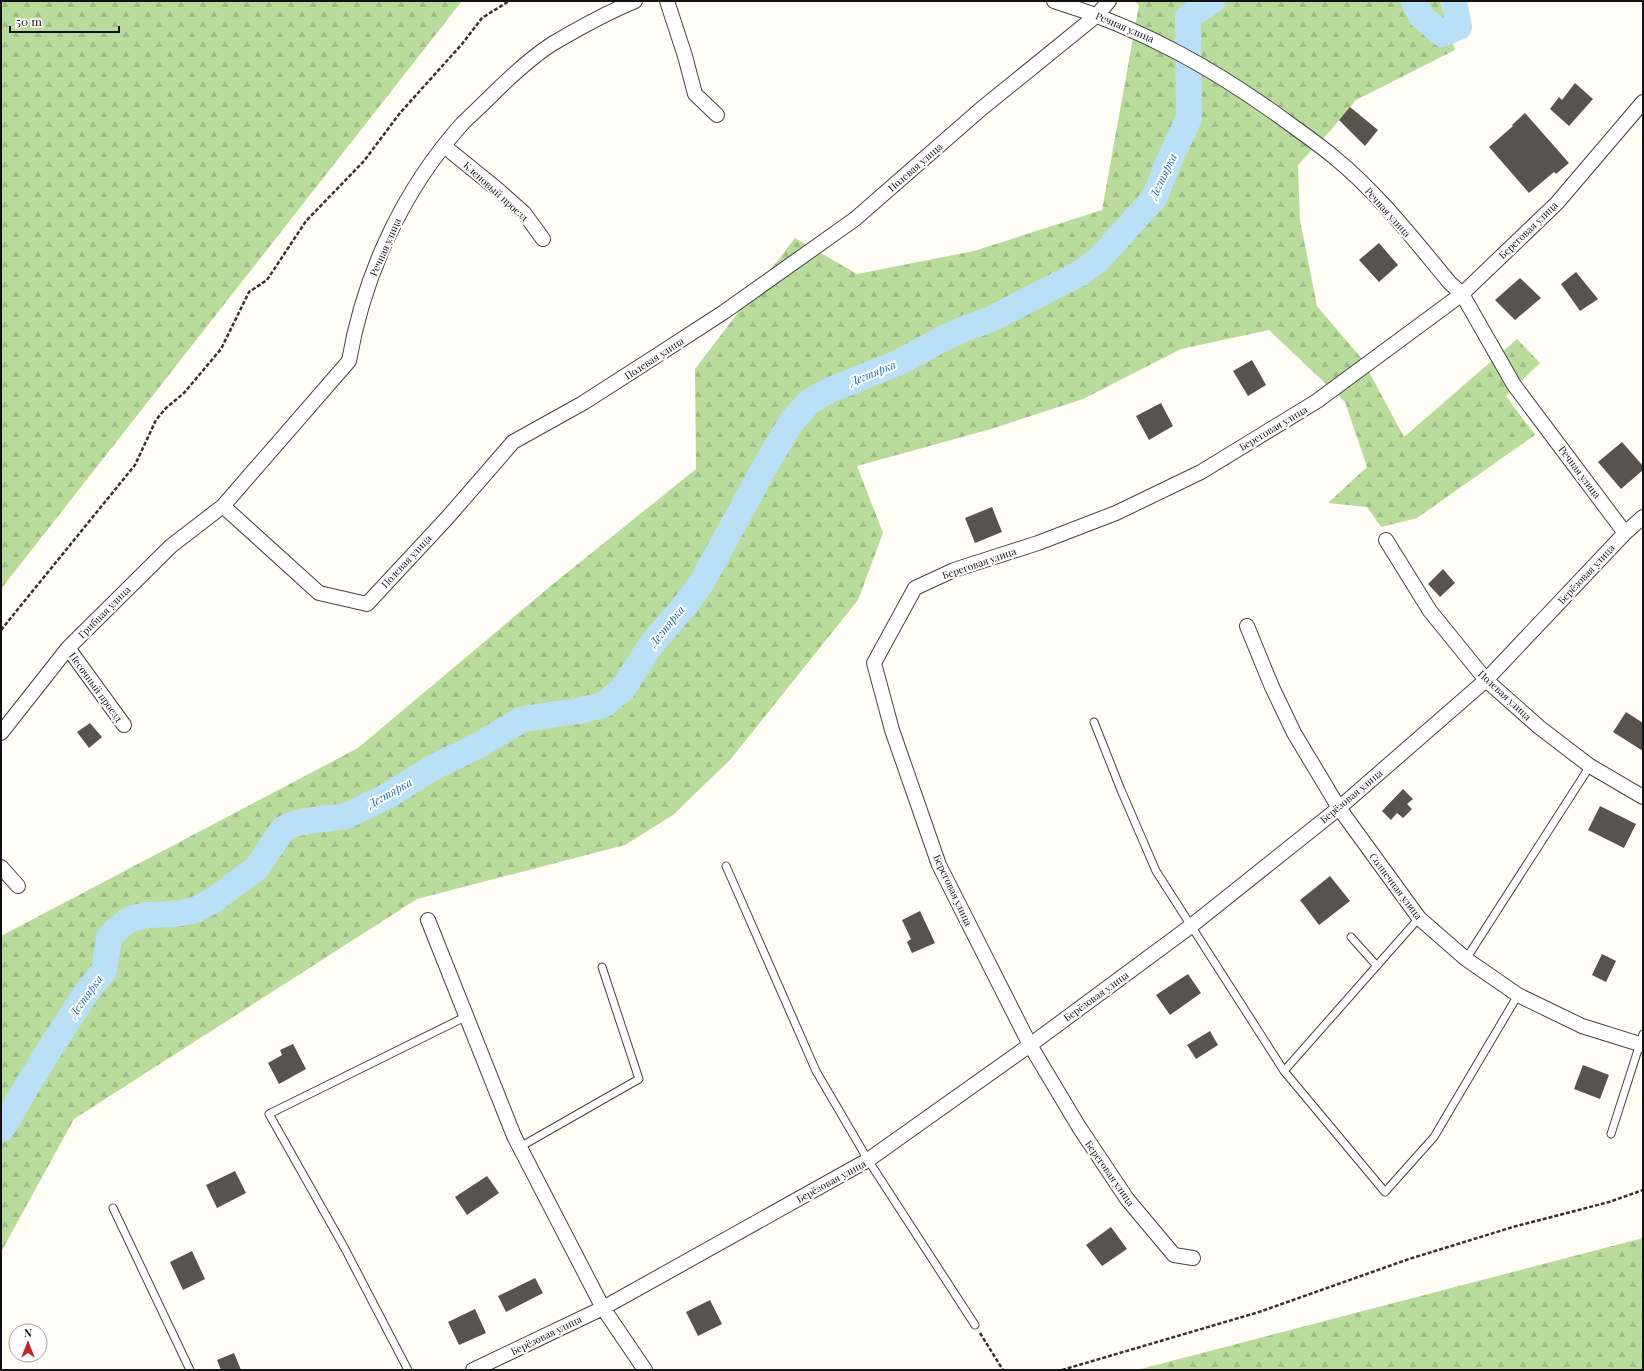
<svg xmlns="http://www.w3.org/2000/svg" width="1644" height="1371" viewBox="0 0 1644 1371" font-family="'Playfair Display',serif">
<style>
.forest{fill:url(#forest-firs)}
.lines{fill:none;stroke-linecap:round;stroke-linejoin:round}
.river{stroke:#b9e0f7;stroke-width:26}
.building{fill:#5a524d}
.lane-casing{stroke:#444;stroke-width:9}
.street-casing{stroke:#444;stroke-width:16}
.path{stroke:#333;stroke-width:2.5;stroke-dasharray:4 2;stroke-linecap:butt}
.lane{stroke:#fff;stroke-width:7}
.street{stroke:#fff;stroke-width:14}
.labels{text-anchor:middle;stroke-width:4;stroke-linejoin:round;paint-order:stroke}
.street-label{font-size:10px;fill:#111;stroke:#fff}
.water-label{font-size:11px;font-style:italic;fill:#1768a6;stroke:#fff}
</style>
<defs>
<pattern id="forest-firs" width="22" height="20" patternUnits="userSpaceOnUse"><rect width="22" height="20" fill="#b9dc9c"/><path d="M5 1l3.5 6h-7zM16 11l3.5 6h-7z" fill="#9ebc85"/></pattern>
</defs>
<rect width="100%" height="100%" fill="#fffdf5"/>
<!-- forest -->
<path class="forest" d="M1 1H462L1 589Z
M1134 1H1440L1455 50 1356 100 1331 130 1298 165 1300 220 1317 306 1362 359 1404 437 1517 339 1540 363 1506 396 1535 435 1417 518 1381 527 1367 507 1328 503 1367 467 1345 402 1269 330 1181 349 1083 399 991 429 857 466 883 533 858 600 730 760 673 815 625 845 417 899 74 1119 1 1252V936L358 748 553 584 696 469 695 369 795 238 857 274 974 251 1102 210 1139 5Z
M1643 1238V1370H1137Z"/>
<g class="lines">
<!-- river -->
<path class="river" d="M1414 1 1421 16 1442 34 1459 27 1454 1
M1 1129 9 1118 18 1101 51 1047 86 993 104 971 109 937 122 925 130 919 148 915 176 914 186 912 195 910 212 901 257 868 282 830 290 825 307 821 346 816 389 795 432 768 479 745 523 719 578 711 603 705 622 690 651 645 686 604 702 582 764 468 792 421 809 402 830 390 900 362 944 338 966 328 989 320 1079 274 1099 259 1155 197 1168 163 1189 118 1188 17 1212 1"/>
</g>
<!-- building -->
<path class="building" d="M1575 83 1593 99 1569 126 1550 109 1559 97 1562 100Z
M1350 107 1378 130 1365 146 1339 120Z
M1525 113 1569 163 1556 174 1554 172 1529 193 1489 147 1513 126 1512 125Z
M1379 243 1398 265 1379 282 1359 260Z
M1576 272 1598 299 1580 311 1561 284Z
M1520 278 1541 298 1515 320 1495 300Z
M1252 360 1266 385 1248 396 1233 371Z
M1161 403 1173 426 1149 440 1136 416Z
M1622 442 1643 466V470L1621 489 1598 462Z
M992 507 1002 532 975 543 965 518Z
M1443 569 1455 583 1440 597 1428 584Z
M1626 712 1643 723V751L1613 732Z
M90 723 102 737 89 748 77 732Z
M1403 789 1413 799 1407 804 1412 809 1403 818 1397 813 1391 820 1382 811Z
M1600 806 1636 824 1624 848 1588 830Z
M1330 876 1350 901 1319 925 1300 900Z
M920 911 935 943 912 953 907 942 911 939 902 920Z
M1602 954 1616 961 1606 982 1592 975Z
M1188 974 1201 993 1170 1015 1156 995Z
M1210 1031 1218 1045 1196 1059 1187 1045Z
M293 1044 306 1069 279 1084 268 1063 282 1055 280 1050Z
M1583 1065 1609 1075 1600 1099 1574 1089Z
M235 1171 246 1193 217 1208 206 1185Z
M487 1176 499 1193 467 1215 455 1197Z
M1111 1227 1127 1249 1102 1266 1086 1245Z
M192 1251 205 1279 183 1290 170 1262Z
M535 1278 543 1293 506 1312 498 1296Z
M710 1300 722 1324 698 1336 686 1312Z
M475 1309 486 1333 459 1345 448 1322Z
M234 1353 241 1370H221L217 1360Z"/>
<g class="lines">
<defs>
<path id="lane" d="M1094 722 1121 790 1156 871 1284 1071 1385 1192 1434 1137 1518 995
M726 866 816 1071 868 1160 975 1325
M1351 937 1377 966
M1466 959 1590 766
M1284 1071 1419 918
M1611 1134 1643 1034
M520 1147 639 1079 602 967
M113 1208 190 1370
M408 1370 344 1247 269 1114 467 1016"/>
<path id="street" d="M667 1 685 56 695 94 717 115
M1054 1C1143 28 1220 72 1294 127 1308 137 1322 147 1335 158 1379 194 1414 240 1450 283L1462 294 1514 385 1625 533
M444 146 497 189 524 213 543 239
M223 506 319 593 367 604 448 517 513 442 583 403 650 360 724 312 855 219 981 109 1097 15 1109 1
M1386 540 1430 611 1486 680 1539 727 1590 766 1643 797
M1247 626 1272 687 1294 733 1339 808 1419 918 1466 959 1518 995 1582 1026 1643 1045
M68 648 124 725
M1 733 68 648 171 546 223 506 349 361C364 274 403 190 462 124 471 115 481 106 490 97 509 78 529 59 552 44 579 28 606 13 635 1
M1 867 18 886
M428 920 514 1136 603 1308 645 1370
M1193 1258 1174 1255 1127 1199 1079 1127 1030 1045 939 865 892 730 874 663 915 588 954 570 1038 543 1116 513 1201 472 1317 401 1462 294 1557 203 1643 102
M473 1370 603 1308 868 1160 1030 1045 1191 926 1339 808 1486 680 1625 533 1643 517"/>
</defs>
<!-- lane casing -->
<use href="#lane" class="lane-casing"/>
<!-- street casing -->
<use href="#street" class="street-casing"/>
<!-- path -->
<path class="path" d="M1 630 135 465 156 420 166 408 184 393 221 349 249 292 267 280 306 221 364 161 400 113 462 44 482 18 509 1
M980 1333 1003 1370
M1062 1370 1259 1312 1409 1259 1513 1227 1609 1202 1643 1190"/>
<!-- lane -->
<use href="#lane" class="lane"/>
<!-- street -->
<use href="#street" class="street"/>
</g>
<g class="labels">
<!-- street labels -->
<g class="street-label">
<text transform="translate(1125 27) rotate(23)" y="4">Речная улица</text>
<text transform="translate(915 167) rotate(-41)" y="4">Полевая улица</text>
<text transform="translate(496 191) rotate(42)" y="4">Кленовый проезд</text>
<text transform="translate(1388 212) rotate(48)" y="4">Речная улица</text>
<text transform="translate(1528 230) rotate(-44)" y="4">Береговая улица</text>
<text transform="translate(385 247) rotate(-66)" y="4">Речная улица</text>
<text transform="translate(654 358) rotate(-33)" y="4">Полевая улица</text>
<text transform="translate(1273 428) rotate(-31)" y="4">Береговая улица</text>
<text transform="translate(1580 472) rotate(53)" y="4">Речная улица</text>
<text transform="translate(406 561) rotate(-47)" y="4">Полевая улица</text>
<text transform="translate(979 563) rotate(-19)" y="4">Береговая улица</text>
<text transform="translate(1586 574) rotate(-47)" y="4">Берёзовая улица</text>
<text transform="translate(104 612) rotate(-45)" y="4">Грибная улица</text>
<text transform="translate(96 687) rotate(54)" y="4">Песочный проезд</text>
<text transform="translate(1505 695) rotate(43)" y="4">Полевая улица</text>
<text transform="translate(1351 796) rotate(-40)" y="4">Берёзовая улица</text>
<text transform="translate(1396 886) rotate(53)" y="4">Солнечная улица</text>
<text transform="translate(953 890) rotate(65)" y="4">Береговая улица</text>
<text transform="translate(1096 996) rotate(-36)" y="4">Берёзовая улица</text>
<text transform="translate(1110 1173) rotate(55)" y="4">Береговая улица</text>
<text transform="translate(831 1181) rotate(-29)" y="4">Берёзовая улица</text>
<text transform="translate(546 1335) rotate(-26)" y="4">Берёзовая улица</text>
</g>
<!-- water labels -->
<g class="water-label">
<text transform="translate(1163 176) rotate(-64)" y="4">Дегтярка</text>
<text transform="translate(873 373) rotate(-22)" y="4">Дегтярка</text>
<text transform="translate(667 626) rotate(-51)" y="4">Дегтярка</text>
<text transform="translate(390 793) rotate(-29)" y="4">Дегтярка</text>
<text transform="translate(86 996) rotate(-54)" y="4">Дегтярка</text>
</g>
</g>
<!-- border -->
<rect width="1644" height="1371" fill="none" stroke="#111111" stroke-width="4"/>
<!-- north arrow -->
<g transform="translate(28 1343)"><circle r="19" fill="#ffffff" stroke="#a0a0a0"/>
<path d="M0-3L7 15L0 10L-7 15Z" fill="#c4262e"/>
<text y="-6" font-size="11" font-weight="bold" text-anchor="middle" fill="#111111">N</text>
</g>
<!-- scale -->
<path d="M10 26v6h109v-6" fill="none" stroke="#111111" stroke-width="2"/>
<text x="16" y="26" font-size="12" fill="#111111" stroke="#ffffff" stroke-width="3" paint-order="stroke">50 m</text>
</svg>
